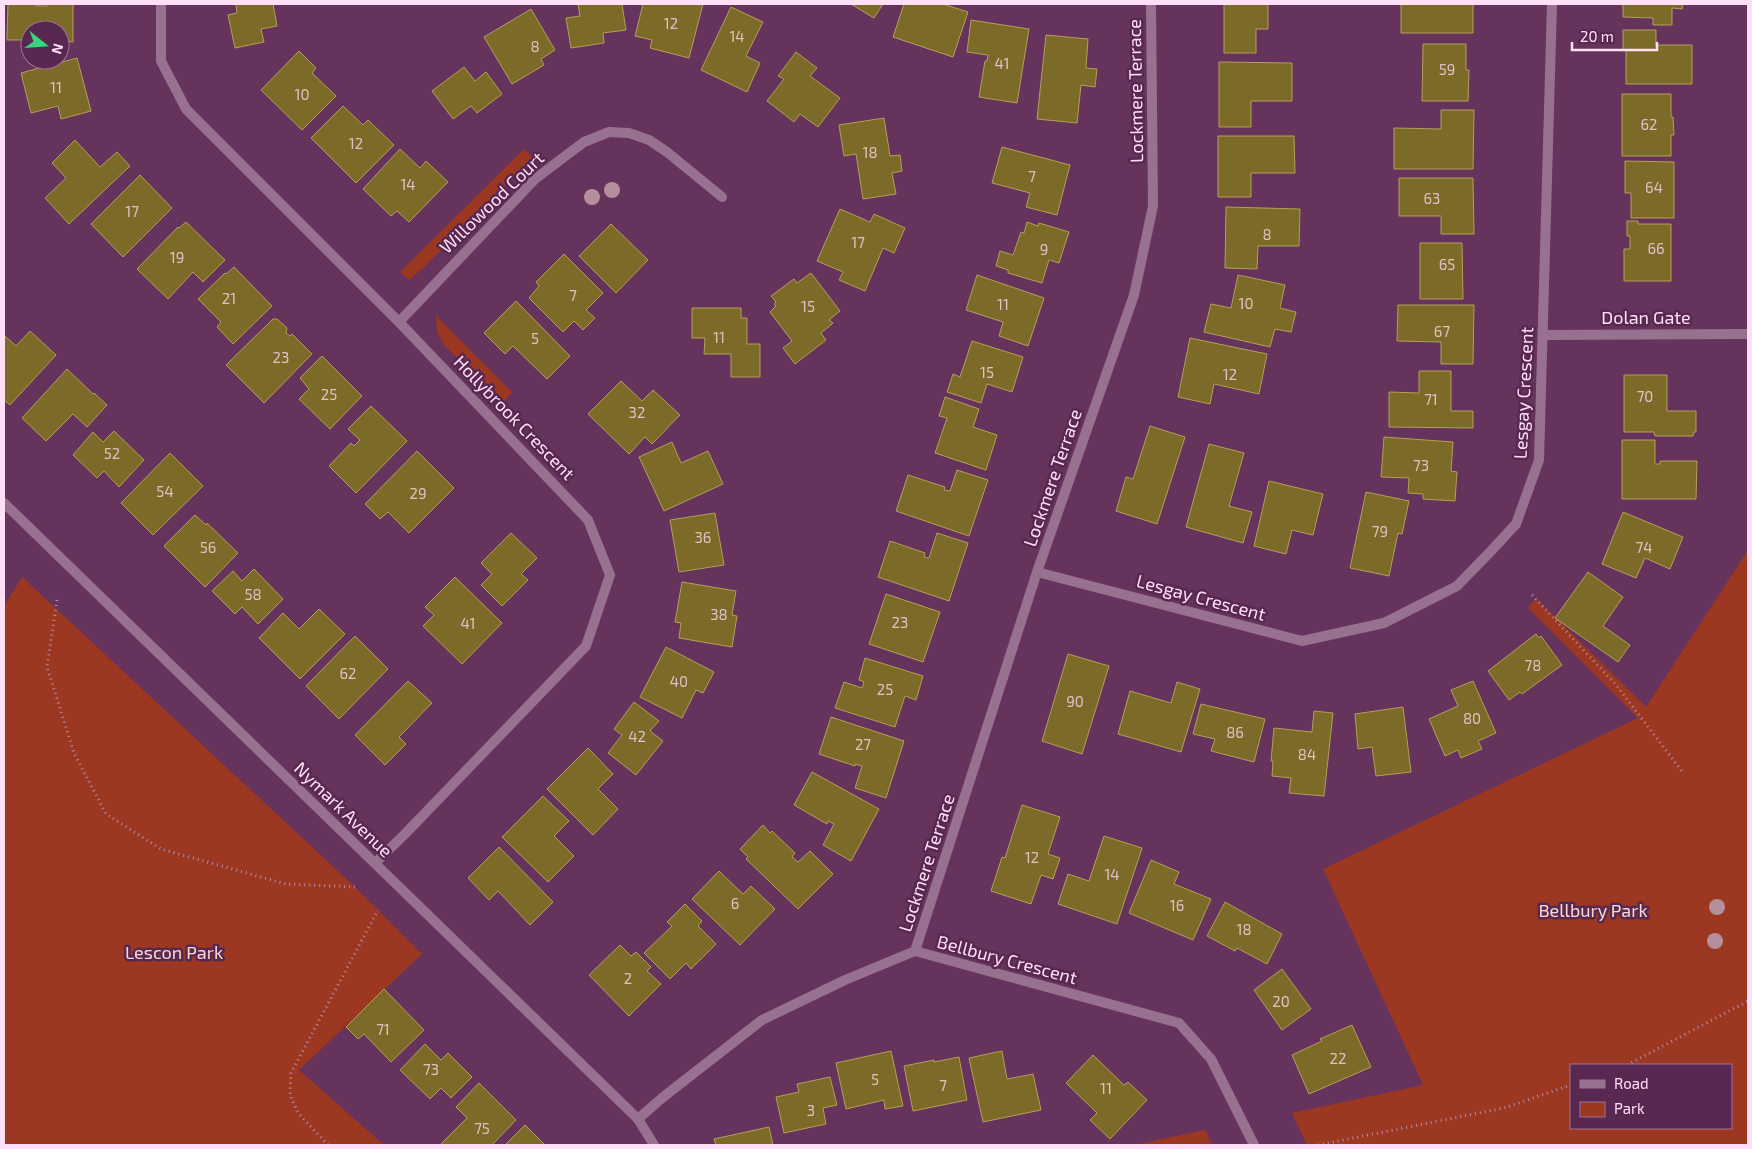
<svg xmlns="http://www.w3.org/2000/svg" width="1752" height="1149" viewBox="0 0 1752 1149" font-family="'Exo 2',sans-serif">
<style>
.green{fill:#9c3821;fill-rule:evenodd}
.building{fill:#7c6a28;stroke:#b3a05b}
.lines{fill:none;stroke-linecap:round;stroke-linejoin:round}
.path{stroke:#b48bab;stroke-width:3;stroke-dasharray:1 4;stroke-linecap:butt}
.minor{stroke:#997190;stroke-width:10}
.tertiary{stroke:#997190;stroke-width:10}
.tree{fill:#b68f9d}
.labels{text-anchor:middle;stroke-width:5;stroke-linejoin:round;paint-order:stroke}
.number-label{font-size:15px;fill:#dec2c3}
.street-label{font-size:18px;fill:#ffe0f7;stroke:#592850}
.park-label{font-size:18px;fill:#f8dad2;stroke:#592850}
</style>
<rect width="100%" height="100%" fill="#65335c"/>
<!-- green -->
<path class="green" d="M524 149 533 158 422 269 409 280 400 272Z
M436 316 512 392 503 403 444 345 437 332Z
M1748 550V1145H1307L1292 1113 1423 1085 1323 869 1638 718 1528 608 1536 598 1646 707ZM1571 1065H1731V1128H1571Z
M22 577 355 887 422 954 299 1070 384 1145H4V606Z
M1205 1130 1212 1145H1134Z"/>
<!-- building -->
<path class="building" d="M8 4H36V6H47V4H73V42L60 41V30H30V40H7Z
M236 4H273L277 26 261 29 264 42 235 48 228 15 237 13Z
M578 4H622L626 30 603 33 604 43 571 48 566 18 580 16Z
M643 4H703L689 58 650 48 652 40 635 36Z
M851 4H883L874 18Z
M904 4H943L968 12 953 57 893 37Z
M1224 4H1268V29H1256V53H1224Z
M1401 4H1473V33H1401Z
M1623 4H1683L1682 9 1672 8V25H1653V18L1623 17Z
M731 7 763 22 746 56 760 63 747 92 701 70Z
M531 9 555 50 541 59 544 65 512 84 484 37Z
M971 20 1029 29 1017 103 979 97 985 61H987L988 55 967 52Z
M1623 30H1656V45H1692V84H1626V50H1623Z
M1046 35 1088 39 1086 68 1097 69 1095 87 1081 85 1077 123 1037 119Z
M1423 44H1466V70H1469L1468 101H1422Z
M299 51 316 68 312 73 336 96 302 130 261 90Z
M796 52 817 68 810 76 840 98 818 127 800 114 794 122 767 101 784 79 778 76Z
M77 58 91 111 61 119 58 106 31 113 21 73Z
M1219 62 1292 63V101H1251V127H1219Z
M464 67 475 81 486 72 502 94 477 113 471 106 453 119 432 91Z
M1622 94H1671V117H1673L1674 135H1671V156H1622Z
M343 106 363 125 368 120 394 145 356 183 311 138Z
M1441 110H1474L1473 169H1394V128L1441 129Z
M884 118 890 156 900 155 902 171 892 173 896 194 863 199 856 154 844 156 839 125Z
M1218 136H1294L1295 173H1251V197H1218Z
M75 140 100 167 117 152 130 166 69 224 45 198 66 178 52 163Z
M1002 147 1070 165 1057 215 1026 207 1030 193 992 183Z
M400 149 420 168 426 161 448 182 409 222 397 211 391 216 363 189Z
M1625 161 1674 162V218H1631V193H1625Z
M140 175 172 208 123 257 91 224Z
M1399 178H1473L1474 234H1441V216H1399Z
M1226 207 1300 209 1299 246H1258L1257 269 1225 268Z
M840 209 870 222 874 214 905 228 894 253 883 248 865 291 839 280 843 272 817 261Z
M1627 221H1638V224H1671V281H1624V249H1630V236H1627Z
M186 222 225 260 203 282 193 272 168 299 137 269 178 227 179 228Z
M1027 222 1038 226 1039 223 1069 232 1059 263 1049 260 1042 283 1008 273V270L996 266 1000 251 1013 255 1021 232 1024 233Z
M611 224 648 260 616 293 579 256Z
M1420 243H1462L1463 299H1420Z
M564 254 603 293 586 310 595 318 583 330 574 321 563 332 529 298 539 286 536 282Z
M234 267 272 306 233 344 217 327 221 322 198 299 225 273 226 274Z
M811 273 840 311 829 320 833 323 821 333 826 340 795 364 783 348 792 341 770 312 776 306 774 304 776 302 771 296 794 279 797 283Z
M977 275 1044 298 1028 346 999 336 1003 322 966 310Z
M1238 275 1285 285 1280 308 1296 312 1291 332 1275 329 1270 347 1204 332 1211 304 1231 308Z
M516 301 570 356 547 379 513 346 505 354 484 333Z
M1398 305H1474L1473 364H1441V342L1397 341Z
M692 308H741V318H747V344H760V377H731V354H704L705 338H692Z
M273 319H277L287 328 286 333 290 336 292 334 312 354 264 403 226 365Z
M30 331 56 355 10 405 4 400V337L5 336 16 346Z
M1190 338 1267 354 1259 394 1214 384 1210 404 1178 397Z
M972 341 1023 357 1012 392 987 384 981 403 947 392 953 374 960 377Z
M322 356 362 396 330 429 299 399 309 389 300 378Z
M67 369 93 394 94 393 107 405 87 427 73 414 46 441 22 418Z
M1419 371H1451V411H1473V428L1389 427V392L1419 393Z
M1624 375H1667V411H1696V432H1694L1693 436H1655L1654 432H1624Z
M621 381 642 401 653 390 680 415 652 444 645 437 629 454 588 414Z
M945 397 979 409 973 427 997 435 986 470 935 453 947 418 939 416Z
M371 406 407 441 356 493 329 466 351 443 354 446 360 440 348 429Z
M1150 426 1185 437 1157 524 1116 511 1126 477 1133 479Z
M114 431 144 460 119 487 104 471 97 478 73 455 93 432 103 442Z
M1384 437 1453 442 1451 471 1457 472 1455 501 1423 499V494L1408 493 1409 478 1381 477Z
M1622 440H1655V464H1660V461H1697L1696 499H1622Z
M672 442 681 463 708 451 723 484 664 511 639 457Z
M1209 444 1244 453 1229 506 1252 512 1243 543 1186 527Z
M417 451 454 488 409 533 388 512 380 519 365 504Z
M170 453 203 486 153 535 121 503Z
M957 470 988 480 969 536 896 511 908 475 945 487 944 490 950 491Z
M1269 481 1323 494 1313 535 1292 530 1286 554 1254 546Z
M1366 492 1409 501 1402 534 1398 533 1389 576 1350 568Z
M1623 512 1683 537 1670 569 1645 558 1636 578 1602 564Z
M715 513 724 565 679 572 670 520Z
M195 515 206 525 207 523 238 553 205 587 164 546Z
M511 533 537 558 521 574 528 580 502 606 481 585 492 574 481 563Z
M937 533 968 543 949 601 878 577 890 541 925 553 924 557 929 558Z
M254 569 283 599 258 624 242 607 235 614 212 591 233 571 242 581Z
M1588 572 1623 597 1603 626 1630 645 1618 662 1555 618Z
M455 577 502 623 462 664 423 626 434 615 425 607Z
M682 582 736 591 732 615 737 616 732 647 679 638 681 623 675 622Z
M886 594 940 612 923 662 869 644Z
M319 609 345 634 300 679 259 638 283 613 299 629Z
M1536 634 1539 638 1541 636 1562 665 1522 694 1520 692 1509 700 1488 671Z
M355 636 388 669 339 719 306 686Z
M666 647 714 672 703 693 696 690 682 718 640 697Z
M1068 654 1109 666 1082 754 1042 741Z
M865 658 923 676 916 700 905 696 895 727 835 708 844 682 862 688 864 682 859 680Z
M408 681 432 703 399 737 406 744 385 765 355 735Z
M1473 681 1496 733 1478 741 1482 749 1461 758 1458 750 1445 756 1429 719 1458 706 1451 690Z
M1177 682 1200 689 1181 752 1118 734 1130 691 1171 703Z
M634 702 659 721 650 731 663 741 636 775 608 753 622 735 614 729Z
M1201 704 1265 719 1254 762 1211 751 1215 739 1193 734Z
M1403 707 1411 772 1376 776 1372 747 1358 749 1355 714Z
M1314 711 1333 713 1324 796 1289 793 1291 778 1272 776 1273 761H1271L1274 728 1312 732Z
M831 717 904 741 886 798 855 788 862 766 855 764V766L819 754Z
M588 748 613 774 598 789 618 809 593 835 547 789Z
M812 772 879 809 851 861 823 845 834 824 828 821 827 824 794 805Z
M543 796 569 821 554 836 574 856 548 882 502 837Z
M1022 805 1060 817 1048 854 1060 858 1053 879 1041 875 1031 904 991 891 1002 857 1005 858Z
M763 825 770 833 772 831 795 853 792 857 798 862 810 851 833 874 798 909 746 859 748 857 740 849Z
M1104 836 1142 848 1117 924 1058 904 1068 874 1089 881Z
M499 847 553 902 530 925 498 891 489 900 468 878Z
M1151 860 1179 872 1174 884 1211 899 1193 940 1129 913Z
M719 871 743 894 751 886 775 909 740 945 692 899Z
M1225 902 1282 934 1267 964 1237 948 1235 951 1207 936Z
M685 904 702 921 698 926 716 944 691 969 686 963 670 979 644 953 672 926 667 922Z
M620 945 631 956 636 952 651 967 647 971 661 984 629 1016 589 975Z
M1282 969 1311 1009 1282 1030 1254 990Z
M384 989 424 1030 391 1062 364 1034 358 1039 346 1027Z
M1352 1025 1371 1067 1309 1094 1292 1055 1322 1041 1320 1039Z
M425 1044 441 1060 448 1053 472 1077 451 1098 441 1088 430 1099 400 1070Z
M891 1051 903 1106 885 1109 884 1100 846 1109 836 1063Z
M1002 1051 1007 1079 1033 1074 1041 1110 983 1122 969 1058Z
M1093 1055 1124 1085 1128 1082 1147 1100 1110 1139 1090 1120 1097 1113 1066 1083Z
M959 1057 967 1100 913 1111 904 1066 934 1060V1062Z
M830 1077 837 1105 823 1108 826 1124 784 1133 776 1097 799 1092 797 1084Z
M479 1083 516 1120 492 1145H440L467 1118 456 1107Z
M525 1125 545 1145H505Z
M769 1127 773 1145H716L714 1139Z"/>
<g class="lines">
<!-- path -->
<path class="path" d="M1532 595 1617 686 1684 774
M57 600 47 667 74 753 106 814 161 849 286 884 355 887
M1627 1065 1748 1001
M328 1145 298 1113 290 1095 291 1073 378 910
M1318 1145 1504 1108 1571 1085"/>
<!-- minor -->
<path class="minor" d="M161 4V61L186 109 399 322 588 520 610 575 586 646 404 835 375 863
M399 322 535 179 584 142 609 132 629 133 649 140 667 152 722 197
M1544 335 1748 334
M1037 572 1302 641 1384 623 1457 586 1491 551 1516 524 1539 460 1552 4
M915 951 1037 572 1134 295 1153 206 1151 4
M638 1119 662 1098 762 1020 845 980 915 951 1179 1023 1211 1059 1254 1145"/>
<!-- tertiary -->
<path class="tertiary" d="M4 503 638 1119 654 1145"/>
</g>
<!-- trees -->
<g class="tree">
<circle cx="612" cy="190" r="8"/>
<circle cx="592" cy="197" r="8"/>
<circle cx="1717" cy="907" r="8"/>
<circle cx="1715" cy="941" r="8"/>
</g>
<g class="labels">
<!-- number labels -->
<g class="number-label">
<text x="671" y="29">12</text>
<text x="737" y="42">14</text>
<text x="535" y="52">8</text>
<text x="1002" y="69">41</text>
<text x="1447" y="75">59</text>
<text x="56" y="93">11</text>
<text x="302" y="100">10</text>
<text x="1649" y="130">62</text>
<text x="356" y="149">12</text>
<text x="870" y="158">18</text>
<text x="1032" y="182">7</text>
<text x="408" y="190">14</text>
<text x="1654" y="193">64</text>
<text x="1432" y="204">63</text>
<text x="132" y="217">17</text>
<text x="1267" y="240">8</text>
<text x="858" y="248">17</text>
<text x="1656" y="254">66</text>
<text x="1044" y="255">9</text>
<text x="177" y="263">19</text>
<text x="1447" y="270">65</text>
<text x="573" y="301">7</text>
<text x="229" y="304">21</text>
<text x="1246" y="309">10</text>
<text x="1003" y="310">11</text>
<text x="808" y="312">15</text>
<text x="1442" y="337">67</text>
<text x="719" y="343">11</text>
<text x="535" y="344">5</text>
<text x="281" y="363">23</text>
<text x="987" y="378">15</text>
<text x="1230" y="380">12</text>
<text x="329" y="400">25</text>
<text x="1645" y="402">70</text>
<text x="1431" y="405">71</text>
<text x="637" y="418">32</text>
<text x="112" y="459">52</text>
<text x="1421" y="471">73</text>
<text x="165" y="497">54</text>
<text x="418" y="499">29</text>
<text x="1380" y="537">79</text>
<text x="703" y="543">36</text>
<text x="208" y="553">56</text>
<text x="1644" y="553">74</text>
<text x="253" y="600">58</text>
<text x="719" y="620">38</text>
<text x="900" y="628">23</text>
<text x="468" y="629">41</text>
<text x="1533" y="671">78</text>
<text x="348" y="679">62</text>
<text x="679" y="687">40</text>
<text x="885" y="695">25</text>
<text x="1075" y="707">90</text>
<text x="1472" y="724">80</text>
<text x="1235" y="738">86</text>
<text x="637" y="742">42</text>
<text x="863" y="750">27</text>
<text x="1307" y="760">84</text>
<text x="1032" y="863">12</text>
<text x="1112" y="880">14</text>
<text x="735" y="909">6</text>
<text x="1177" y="911">16</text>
<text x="1244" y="935">18</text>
<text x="628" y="984">2</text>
<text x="1281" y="1007">20</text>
<text x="383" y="1035">71</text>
<text x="1338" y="1064">22</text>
<text x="431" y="1075">73</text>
<text x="875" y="1085">5</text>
<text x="943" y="1091">7</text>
<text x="1106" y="1094">11</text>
<text x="811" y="1116">3</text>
<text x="482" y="1134">75</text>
</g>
<!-- street labels -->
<g class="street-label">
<text transform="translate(1136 91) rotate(-91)" y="6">Lockmere Terrace</text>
<text transform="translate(492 203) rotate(-44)" y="6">Willowood Court</text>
<text x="1646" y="324">Dolan Gate</text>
<text transform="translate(1524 393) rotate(-87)" y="6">Lesgay Crescent</text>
<text transform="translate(514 418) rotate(46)" y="6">Hollybrook Crescent</text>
<text transform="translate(1053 478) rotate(-71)" y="6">Lockmere Terrace</text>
<text transform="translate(1201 598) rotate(15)" y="6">Lesgay Crescent</text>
<text transform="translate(343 810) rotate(44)" y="6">Nymark Avenue</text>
<text transform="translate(927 863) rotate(-72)" y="6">Lockmere Terrace</text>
<text transform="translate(1007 960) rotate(15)" y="6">Bellbury Crescent</text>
</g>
<!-- park labels -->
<g class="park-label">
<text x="1593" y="917">Bellbury Park</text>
<text x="174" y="959">Lescon Park</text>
</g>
</g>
<!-- border -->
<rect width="1752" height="1149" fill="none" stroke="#ffe0f7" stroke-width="10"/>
<!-- legend -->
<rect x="1570" y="1064" width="162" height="65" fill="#592850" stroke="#9b7293"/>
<rect x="1580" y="1080" width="25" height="8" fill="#997190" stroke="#9b7293"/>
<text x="1614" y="1089" font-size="15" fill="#ffe0f7">Road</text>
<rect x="1580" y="1102" width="25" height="15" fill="#9c3821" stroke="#9b7293"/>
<text x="1614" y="1114" font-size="15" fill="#ffe0f7">Park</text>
<!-- north arrow -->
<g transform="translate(45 45) rotate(107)"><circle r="24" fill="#592850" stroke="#9b7293"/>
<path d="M0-4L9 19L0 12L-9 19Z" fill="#35d881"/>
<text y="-8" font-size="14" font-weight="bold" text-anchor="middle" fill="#ffe0f7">N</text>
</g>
<!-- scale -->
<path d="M1572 42v8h85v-8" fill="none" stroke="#ffe0f7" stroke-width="2.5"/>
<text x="1580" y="42" font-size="15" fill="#ffe0f7" stroke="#592850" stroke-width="4" paint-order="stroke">20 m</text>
</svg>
